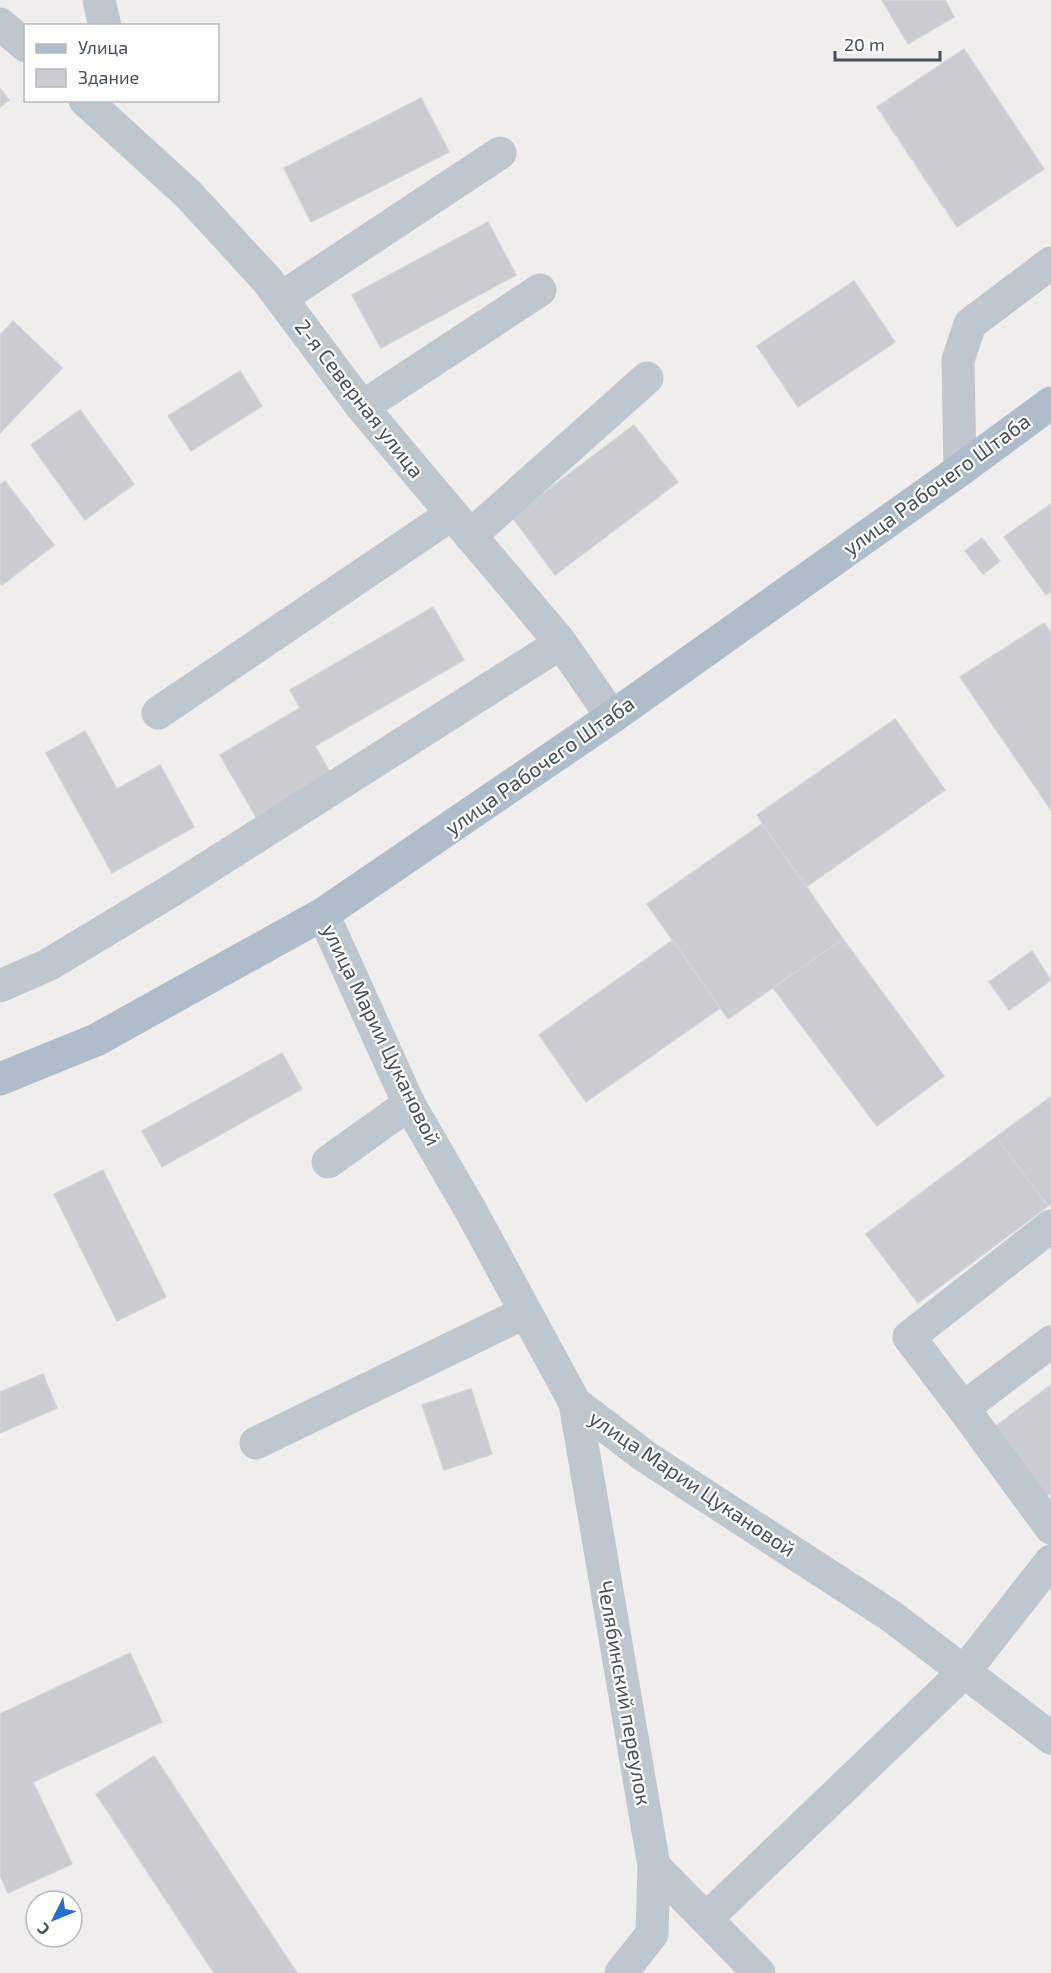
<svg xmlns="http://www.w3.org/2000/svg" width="1051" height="1973" viewBox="0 0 1051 1973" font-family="'Exo 2',sans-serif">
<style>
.building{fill:#caccd1;stroke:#d1d3d8;stroke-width:1.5}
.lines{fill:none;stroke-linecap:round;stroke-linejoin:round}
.minor{stroke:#bfc7ce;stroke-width:33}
.major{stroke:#afbcca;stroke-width:33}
.labels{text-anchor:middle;stroke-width:4.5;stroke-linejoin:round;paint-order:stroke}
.street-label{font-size:21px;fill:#475059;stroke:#fff}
</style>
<rect width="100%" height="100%" fill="#f0eded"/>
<!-- building -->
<path class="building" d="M882 0H945L954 17 908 44Z
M964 49 1044 169 957 227 877 107Z
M0 89 9 100 0 107Z
M421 98 449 152 311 222 284 168Z
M488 222 516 275 381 348 352 295Z
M854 281 895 342 798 407 757 346Z
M13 321 62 368 0 433V335Z
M240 371 262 406 191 451 168 416Z
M80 410 134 484 85 520 31 445Z
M634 425 678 482 555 575 512 517Z
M5 481 54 545 2 585 0 583V485Z
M1051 504V591L1046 595 1004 537Z
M982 538 1000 561 983 574 965 551Z
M433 607 464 660 315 746 331 774 256 817 220 755 300 708 290 690Z
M1044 623 1051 633V810L960 677Z
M895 719 945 790 806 887 757 815Z
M85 731 117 789 160 765 194 827 112 873 46 753Z
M762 824 843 939 728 1019 647 904Z
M843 939 944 1076 877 1126 773 988Z
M673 940 720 1008 586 1102 539 1035Z
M1032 951 1051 980 1009 1010 989 982Z
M282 1053 302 1089 162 1167 142 1131Z
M1051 1097V1204L1048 1206 996 1137Z
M996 1137 1048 1206 918 1303 866 1234Z
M103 1170 166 1297 117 1321 54 1194Z
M43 1374 57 1408 0 1433V1392Z
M1051 1385V1493L1043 1498 992 1429Z
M471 1389 492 1454 444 1470 422 1405Z
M130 1653 162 1722 33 1782 72 1864 8 1893 0 1875V1714Z
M154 1756 297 1973H214L96 1794Z"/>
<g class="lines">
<!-- minor -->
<path class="minor" d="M99 0 105 26
M0 24 26 46
M85 100 188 194 267 280 362 407 561 643 612 717
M281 298 500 153
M362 407 540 290
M960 470 958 360 970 324 1051 263
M470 536 647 378
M158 713 452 514
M323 914 409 1104 471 1211 575 1403 646 1457 891 1616 1051 1738
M0 986 48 965 174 889 561 643
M328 1162 409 1104
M1051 1342 963 1408 1051 1528
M575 1403 654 1866 652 1934 621 1973
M963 1408 909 1337 1051 1226
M256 1443 526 1312
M654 1866 759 1973
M706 1919 964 1672 1051 1561"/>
<!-- major -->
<path class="major" d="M0 1079 96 1040 323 914 612 717 960 470 1051 403"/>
</g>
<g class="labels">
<!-- street labels -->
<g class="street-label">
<text transform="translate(359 399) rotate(52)" y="7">2-я Северная улица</text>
<text transform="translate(937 485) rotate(-36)" y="7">улица Рабочего Штаба</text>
<text transform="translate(540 766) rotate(-35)" y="7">улица Рабочего Штаба</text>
<text transform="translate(381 1035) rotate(64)" y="7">улица Марии Цукановой</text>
<text transform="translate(692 1484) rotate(34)" y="7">улица Марии Цукановой</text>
<text transform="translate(624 1693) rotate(80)" y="7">Челябинский переулок</text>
</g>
</g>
<!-- legend -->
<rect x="24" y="24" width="195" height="78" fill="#ffffff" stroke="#b5b9bd" stroke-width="1.5"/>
<rect x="36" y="44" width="30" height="9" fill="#afbcca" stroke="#b5b9bd" stroke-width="1.5"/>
<text x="78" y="54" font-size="18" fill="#475059">Улица</text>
<rect x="36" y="69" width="30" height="18" fill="#caccd1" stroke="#b5b9bd" stroke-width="1.5"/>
<text x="78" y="84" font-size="18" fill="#475059">Здание</text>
<!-- north arrow -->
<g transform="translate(54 1919) rotate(227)"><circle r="28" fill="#ffffff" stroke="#b5b9bd" stroke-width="1.5"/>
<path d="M0-4.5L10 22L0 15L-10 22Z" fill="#276dcf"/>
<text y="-9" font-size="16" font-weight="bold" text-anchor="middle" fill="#475059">С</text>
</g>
<!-- scale -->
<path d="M835 51v9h105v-9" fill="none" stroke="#475059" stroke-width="3"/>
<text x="844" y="51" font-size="18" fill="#475059" stroke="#ffffff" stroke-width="4.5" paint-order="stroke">20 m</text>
</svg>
